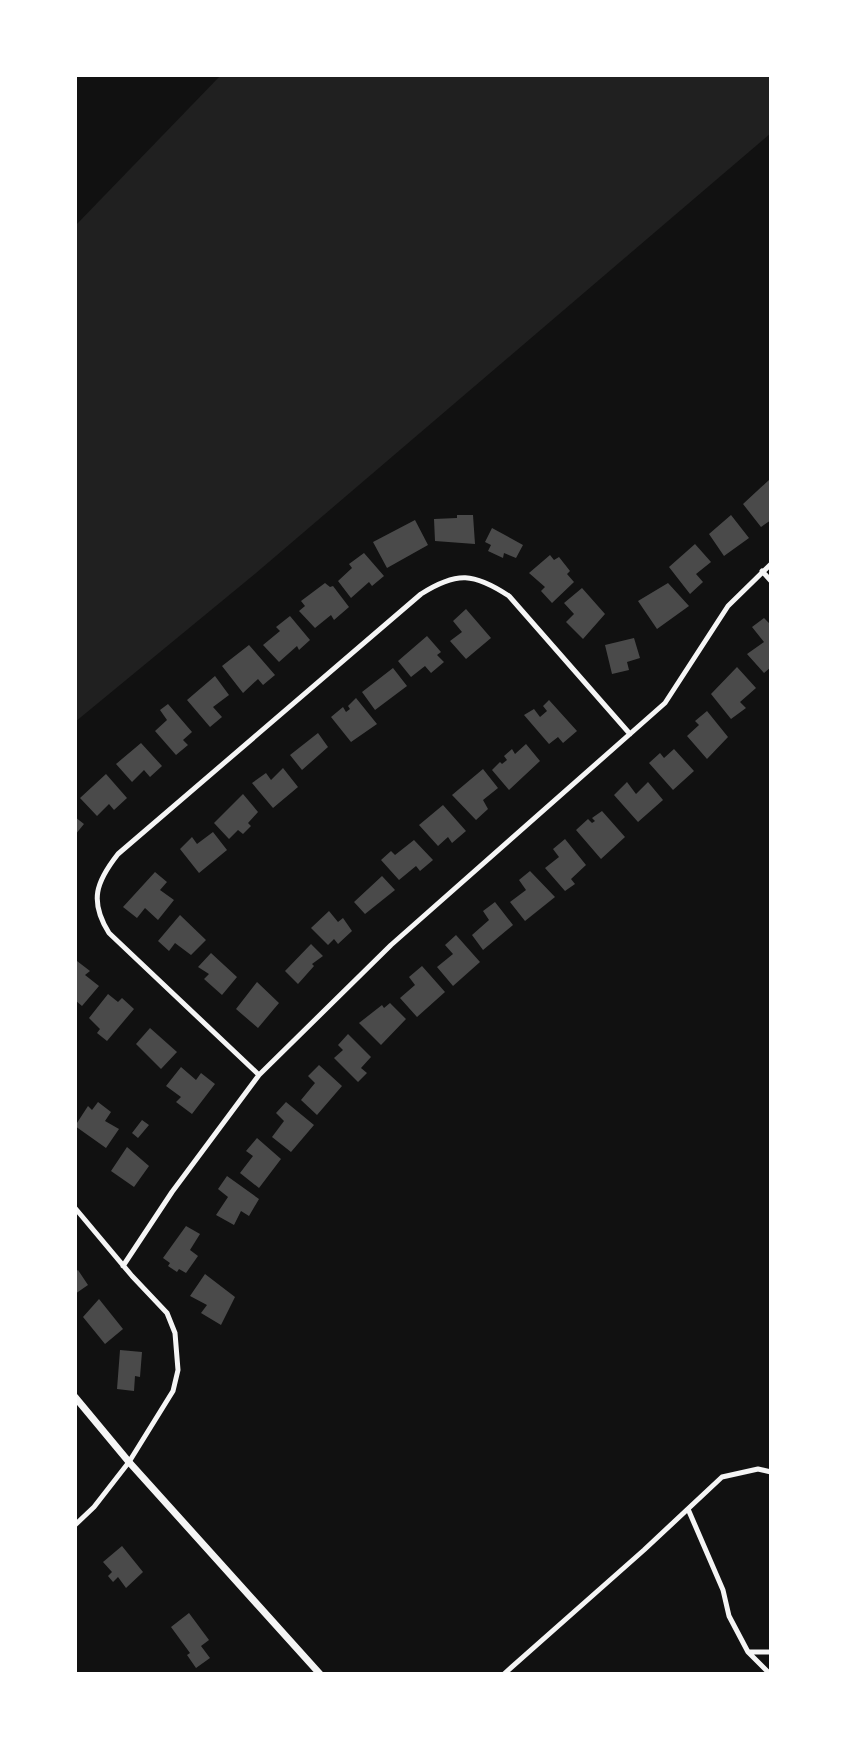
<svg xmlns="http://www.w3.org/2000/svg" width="846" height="1749" viewBox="0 0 846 1749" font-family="'Asap Condensed',sans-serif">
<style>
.green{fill:#202020}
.building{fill:#4a4a4a}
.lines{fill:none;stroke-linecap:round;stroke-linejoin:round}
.minor{stroke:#f5f5f5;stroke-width:5}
.tertiary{stroke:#f5f5f5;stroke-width:7}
</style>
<rect width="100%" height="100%" fill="#111"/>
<!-- green -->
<path class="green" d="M221 75H771V133L256 573 75 722V226Z"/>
<!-- building -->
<path class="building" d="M769 480 771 483V520L761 527 743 504Z
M457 515H473L475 544 435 541 434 519 457 518Z
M731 515 749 538 724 556 709 534Z
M415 520 428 545 387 568 373 542Z
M492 528 523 545 516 558 504 553 503 558 488 551 491 545 485 542Z
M695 544 711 562 696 574 703 582 690 594 669 567Z
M364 553 384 576 372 586 369 582 351 598 338 581 352 568 349 564Z
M550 555 554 560 559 557 570 571 567 574 574 582 552 603 541 591 545 587 529 573Z
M325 583 330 587 333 586 349 607 334 620 331 615 315 628 299 611 305 606 301 601Z
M668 583 689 606 657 629 638 601Z
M582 588 605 614 583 639 566 622 574 614 564 603Z
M466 609 491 638 466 659 450 641 462 632 453 621Z
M290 616 310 640 299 650 297 646 279 662 263 645 280 631 276 627Z
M764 618 771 625V667L764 673 747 654 764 642 752 627Z
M427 636 441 652 437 655 444 662 431 673 425 666 411 677 398 661Z
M634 638 640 658 627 662 629 670 612 674 605 645Z
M249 645 275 675 263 685 258 679 243 693 222 666Z
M737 667 756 688 740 702 746 708 731 719 711 694Z
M393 668 407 686 375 710 362 692Z
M215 676 229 695 213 707 222 717 210 727 187 700Z
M356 698 377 724 351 742 331 717 343 707 346 712 350 709 348 706Z
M549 700 577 731 563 743 558 737 549 744 524 715 534 709 540 717 547 711 543 706Z
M168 704 192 732 183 740 188 745 176 755 155 731 167 720 160 710Z
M707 711 728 737 707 759 687 736 699 725 695 721Z
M318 733 328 747 302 770 290 755Z
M141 743 162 766 150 777 144 770 132 782 116 764Z
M526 744 540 761 509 790 492 770 500 762 502 764 507 760 504 756 512 749 515 754Z
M674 749 694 771 673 790 649 763 660 753 664 758Z
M283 768 298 787 273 808 252 783 266 773 271 780Z
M483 769 498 788 483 800 488 809 476 820 452 795Z
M106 774 127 798 114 810 109 804 97 816 80 798Z
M627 782 636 794 648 782 663 800 638 822 614 795Z
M243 794 258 812 248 823 251 826 243 834 238 830 229 839 214 823Z
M443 805 466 831 452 843 448 837 438 846 419 825Z
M602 811 625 837 601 859 576 830 588 819 592 823 595 821 592 818Z
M75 817 84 824 75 835Z
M213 832 227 850 199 873 180 849 192 837 197 844Z
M565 839 586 865 571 879 575 884 565 891 545 868 559 857 553 849Z
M414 840 433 860 420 871 416 866 399 880 381 860 391 851 395 855Z
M530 871 555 897 525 921 510 902 526 890 519 880Z
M155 872 167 882 160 890 174 900 158 920 145 908 137 918 123 907Z
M382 876 395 890 365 914 354 902Z
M495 902 513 925 483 950 472 935 489 920 483 911Z
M329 911 338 922 343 918 352 931 338 944 334 939 328 945 311 928Z
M180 915 206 940 191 955 175 943 169 951 158 941Z
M456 935 480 962 453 986 437 967 453 954 445 945Z
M311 944 323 956 312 964 314 966 298 984 285 971Z
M211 953 237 977 222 995 204 979 209 974 198 967Z
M77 961 90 971 85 975 99 986 82 1006 75 1000V963Z
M422 966 445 992 417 1017 400 998 415 985 409 977Z
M257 982 279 1003 258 1028 236 1009Z
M108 994 118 1002 122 998 134 1009 107 1041 97 1033 100 1029 89 1018Z
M390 1003 406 1019 381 1045 359 1023 382 1005 384 1008Z
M150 1028 177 1052 161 1069 136 1044Z
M348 1034 371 1057 361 1068 367 1073 358 1082 334 1058 343 1050 338 1045Z
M319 1065 342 1086 317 1115 301 1100 315 1083 308 1076Z
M181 1067 196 1080 201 1073 215 1084 192 1114 176 1102 181 1097 166 1086Z
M98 1102 111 1112 105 1121 119 1129 106 1148 75 1126 88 1106 92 1110Z
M286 1102 314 1125 291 1152 272 1137 284 1121 276 1113Z
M142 1120 149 1125 138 1138 132 1133Z
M257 1138 281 1159 259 1188 240 1173 253 1156 246 1151Z
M127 1147 149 1166 134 1187 111 1171Z
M227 1176 259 1199 249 1216 241 1211 234 1225 216 1215 228 1197 218 1189Z
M186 1226 200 1234 190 1250 198 1256 186 1273 179 1269 177 1272 168 1266 170 1263 163 1258Z
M78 1270 88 1285 75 1294V1272Z
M205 1274 235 1297 221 1325 201 1313 207 1305 190 1296Z
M99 1299 123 1329 105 1344 83 1317Z
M120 1350 142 1352 140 1377 135 1376 134 1391 117 1389Z
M122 1546 143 1572 126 1588 118 1577 113 1582 108 1576 112 1572 103 1562Z
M189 1613 209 1640 201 1646 210 1658 196 1668 187 1655 190 1653 171 1627Z"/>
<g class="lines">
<!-- minor -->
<path class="minor" d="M762 571 771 581
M259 1075 109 933C89 901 96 882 118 854L421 594C457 571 474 573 509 596L630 734
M75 1208 132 1276 167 1313 175 1333 178 1370 173 1391 129 1462 94 1507 75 1525
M123 1266 172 1192 259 1075 391 945 665 703 728 606 771 564
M688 1509 723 1590 729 1616 748 1652 770 1674
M750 1652H771
M504 1674 644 1550 722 1477 758 1469 771 1472"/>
<!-- tertiary -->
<path class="tertiary" d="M75 1397 129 1462 320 1674"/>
</g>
<!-- border -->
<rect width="846" height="1749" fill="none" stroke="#ffffff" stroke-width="154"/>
</svg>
